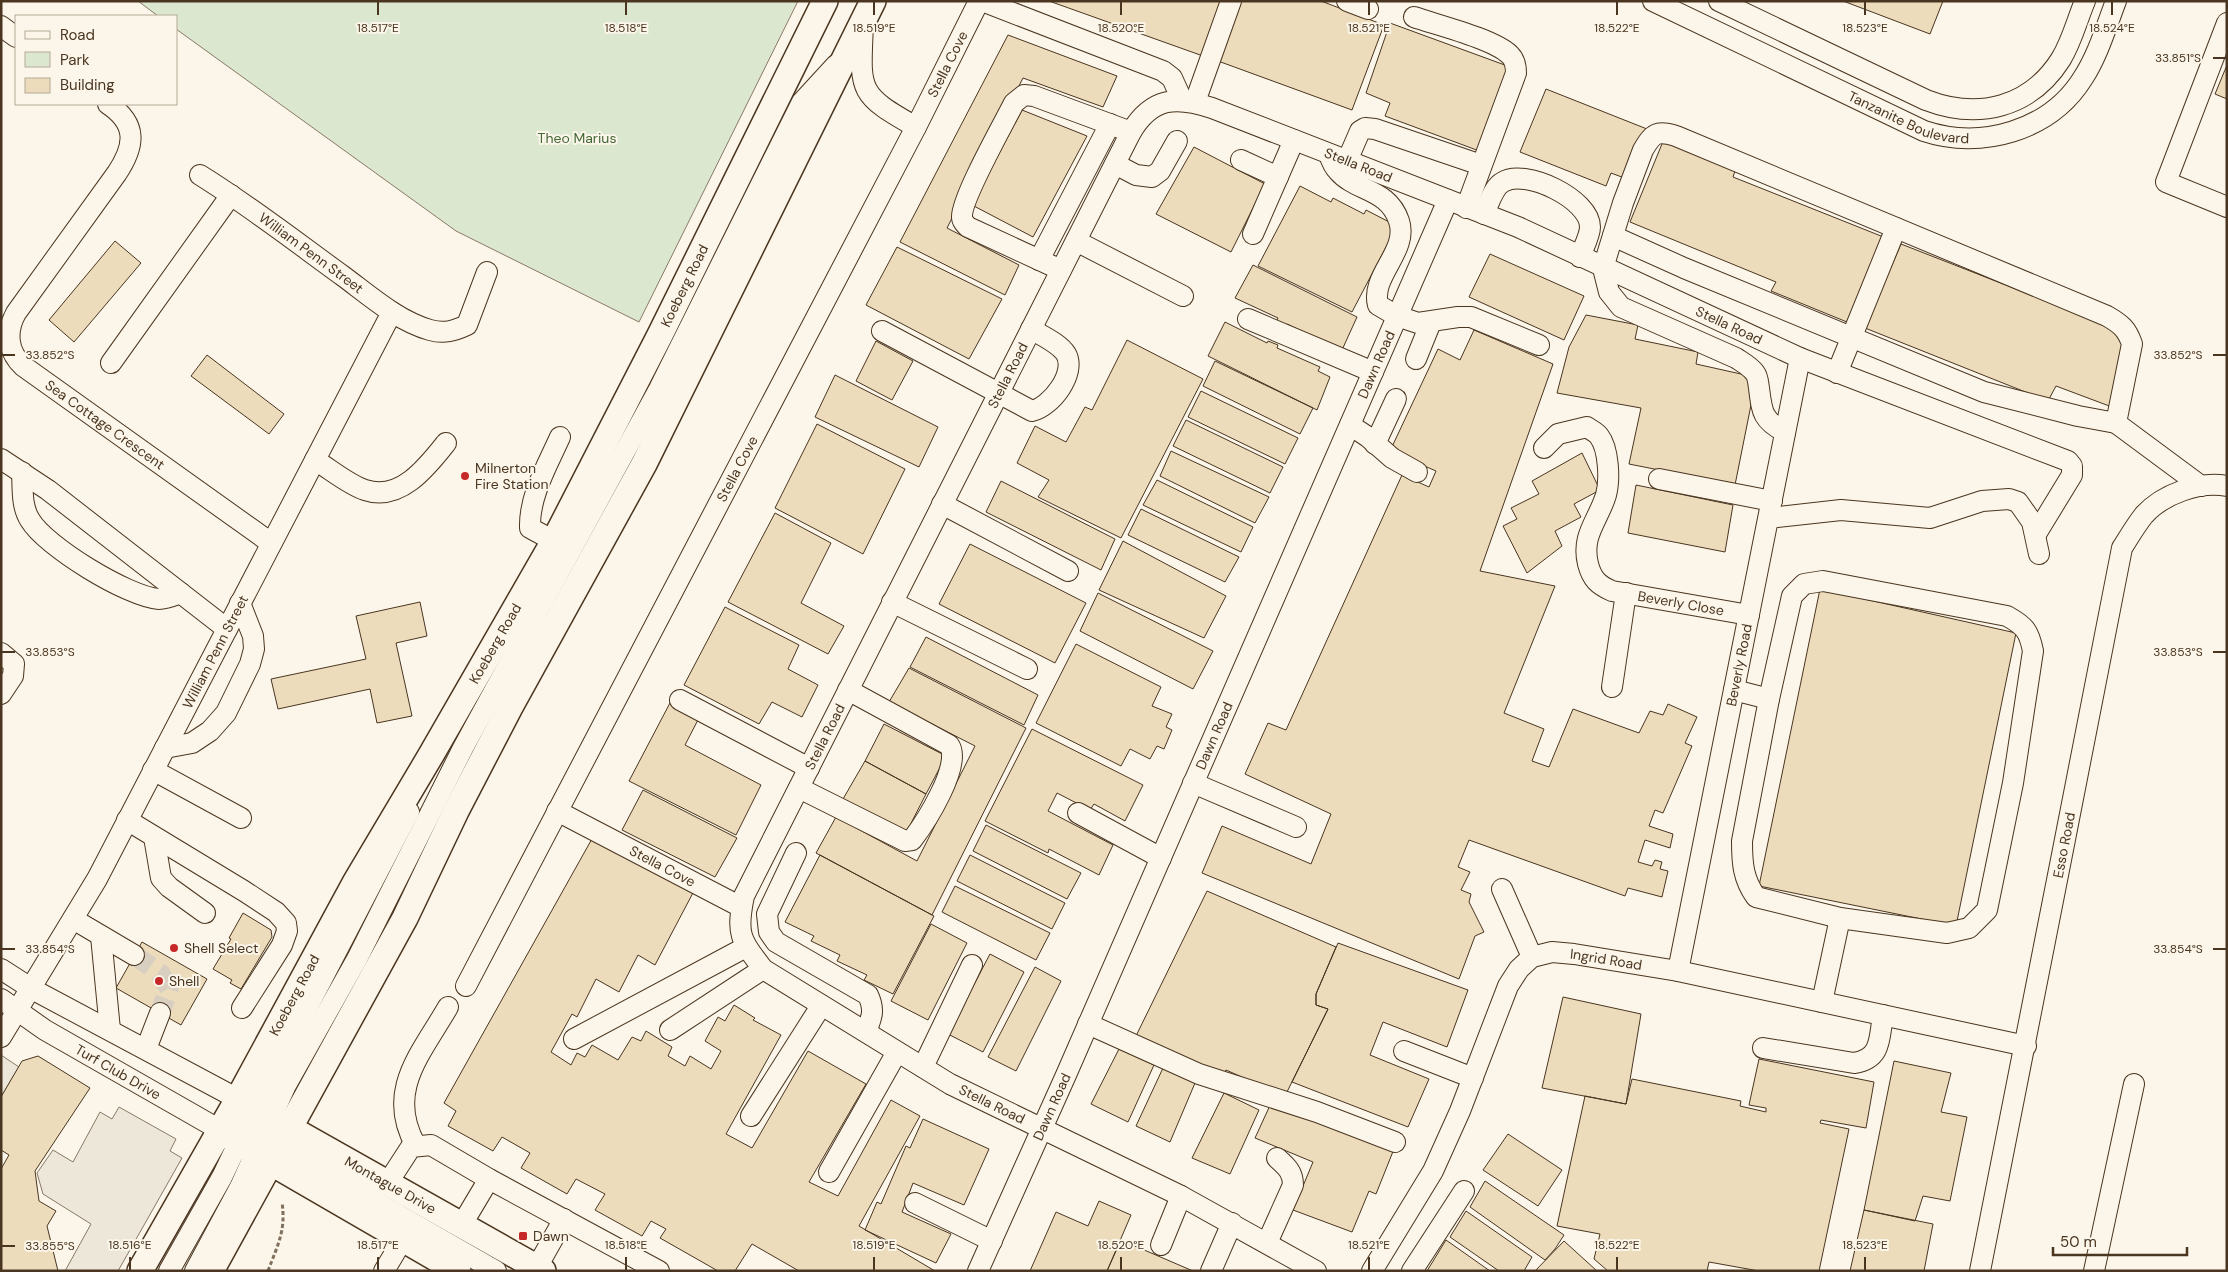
<svg xmlns="http://www.w3.org/2000/svg" width="2228" height="1272" viewBox="0 0 2228 1272" font-family="'DM Sans',sans-serif">
<style>
.green{fill:#dce7d0;stroke:#887966}
.parking{fill:#ede7d9;stroke:#887966}
.building{fill:#ecdcbc;stroke:#4a3520}
.lines{fill:none;stroke-linecap:round;stroke-linejoin:round}
.minor-tunnel{stroke:#d8cfc1;stroke-width:20;stroke-dasharray:20 10;stroke-linecap:butt}
.minor-casing{stroke:#4a3520;stroke-width:22}
.major-casing{stroke:#4a3520;stroke-width:28}
.path{stroke:#7f6f5c;stroke-width:3;stroke-dasharray:4 2.5;stroke-linecap:butt}
.minor{stroke:#fbf6e9;stroke-width:20}
.major{stroke:#fbf6e9;stroke-width:25}
.ticks{fill:none;stroke:#4a3520;stroke-width:2}
.poi-dot{fill:#c62828;stroke:#fbf6e9;stroke-width:2}
.labels{text-anchor:middle;stroke-width:4;stroke-linejoin:round;paint-order:stroke}
.street-label{font-size:14px;fill:#4a3520;stroke:#fbf6e9}
.park-label{font-size:14px;fill:#436837;stroke:#fbf6e9}
.poi-label{font-size:14px;fill:#4a3520;stroke:#fbf6e9;text-anchor:start}
.ticks-label{font-size:12px;text-anchor:middle;fill:#4a3520;stroke:#fbf6e9;stroke-width:4;stroke-linejoin:round;paint-order:stroke}
</style>
<rect width="100%" height="100%" fill="#fbf6e9"/>
<!-- green -->
<path class="green" d="M138 1H798L639 322 456 231 176 29V16H158Z"/>
<!-- parking -->
<path class="parking" d="M1 1055 19 1067 1 1097Z
M119 1107 176 1139 170 1151 182 1158 118 1271H65L91 1224 43 1194 37 1173 53 1150 73 1162 100 1112 112 1119Z"/>
<!-- building -->
<path class="building" d="M1049 1H1224L1203 56Z
M1240 1H1321L1384 25 1352 110 1218 61Z
M1843 1H1943L1930 34Z
M1390 23 1513 68 1482 152 1385 116 1390 103 1366 93Z
M1008 35 1117 76 1103 107 1023 78 947 228 1019 265 1005 295 900 242Z
M2227 65V99L2215 94Z
M1546 89 1647 129 1627 179 1611 173 1606 186 1520 152Z
M1022 110 1087 136 1033 237 972 205Z
M1664 139 1736 168 1733 177 1886 238 1847 322 1771 291 1776 282 1630 222Z
M1194 147 1265 184 1231 252 1156 214Z
M1300 186 1331 202 1333 198 1364 214 1366 210 1397 226 1352 312 1258 266Z
M115 241 141 263 74 342 49 320Z
M1901 244 2108 325 2128 348 2112 407 2056 386 2048 401 1865 328Z
M897 247 1002 299 969 359 866 305Z
M1490 254 1584 296 1564 340 1469 297Z
M1253 265 1357 317 1342 350 1287 324 1286 327 1276 322 1278 318 1235 298Z
M1586 315 1638 325 1635 339 1698 352 1696 364 1750 376 1755 385 1735 485 1629 464 1641 408 1557 393 1569 347Z
M1225 322 1267 343 1268 341 1278 345 1277 348 1320 367 1318 371 1330 377 1317 410 1208 356Z
M1474 330 1553 364 1480 571 1555 586 1504 713 1544 729 1532 761 1549 767 1573 709 1639 733 1650 711 1663 715 1668 704 1697 717 1685 743 1692 746 1663 813 1655 810 1649 826 1673 834 1670 848 1645 840 1638 862 1652 866 1655 860 1662 862 1660 869 1668 871 1662 897 1628 888 1625 896 1469 840 1458 867 1470 872 1461 890 1471 894 1469 902 1484 932 1475 936 1459 979 1202 873 1222 826 1311 864 1331 814 1245 774 1268 723 1286 730 1402 475 1429 487 1436 471 1390 451 1438 349 1460 360Z
M1127 340 1203 379 1121 538 1038 497 1049 480 1017 463 1035 426 1066 442 1085 407 1092 410Z
M876 341 913 361 892 400 856 381Z
M207 355 284 414 269 434 191 376Z
M1215 361 1313 408 1300 434 1203 386Z
M835 375 938 427 919 467 815 417Z
M1201 391 1298 438 1285 464 1188 417Z
M1186 420 1283 467 1270 493 1173 446Z
M817 424 905 469 863 554 775 508Z
M1171 451 1269 497 1255 523 1160 476Z
M1582 453 1600 490 1574 504 1581 517 1555 531 1562 546 1527 573 1503 526 1517 519 1511 508 1539 494 1532 481Z
M1157 480 1253 527 1241 552 1143 505Z
M1001 481 1115 539 1101 570 986 512Z
M1636 485 1733 505 1725 552 1628 533Z
M1141 509 1239 557 1225 582 1128 535Z
M775 513 831 543 801 603 844 626 828 654 728 602Z
M1123 541 1226 596 1204 638 1099 590Z
M970 544 1086 603 1055 663 939 604Z
M1820 589 2016 633 1956 926 1759 886Z
M1098 593 1213 651 1193 689 1080 631Z
M420 602 427 636 396 643 412 716 377 723 370 689 278 709 271 679 366 659 356 616Z
M725 607 799 645 788 669 818 685 802 717 772 702 759 724 684 685Z
M926 637 1038 695 1024 725 910 667Z
M1076 644 1161 687 1152 706 1172 714 1166 727 1172 730 1164 749 1157 746 1150 759 1130 749 1121 766 1036 723Z
M909 668 1026 728 932 915 816 853 836 817 917 861 975 746 889 702Z
M671 701 700 716 685 745 761 785 736 835 629 781Z
M884 724 946 756 926 794 865 761Z
M1032 729 1143 785 1125 821 1094 804 1090 810 1057 793 1048 811 1113 845 1099 875 1049 849 1048 853 985 821Z
M865 761 926 794 906 833 843 799Z
M643 790 737 838 715 877 622 830Z
M986 825 1081 873 1067 899 973 851Z
M593 837 695 889 655 965 638 955 619 992 596 979 577 1017 572 1014 551 1052 571 1065 577 1053 585 1057 592 1045 618 1060 632 1037 641 1041 646 1031 672 1047 668 1056 685 1066 690 1056 711 1069 721 1051 705 1041 718 1017 725 1021 734 1005 755 1018 753 1020 781 1035 726 1134 752 1148 808 1051 866 1084 809 1182 838 1196 891 1100 920 1116 859 1226 935 1271H799L752 1244 735 1271H718L660 1238 666 1229 651 1221 642 1236 595 1210 605 1194 576 1179 567 1194 521 1168 530 1153 502 1137 493 1151 448 1126 456 1111 444 1103Z
M820 855 934 916 893 994 864 980 867 975 837 961 840 955 811 941 814 936 785 922Z
M970 855 1065 903 1052 929 957 881Z
M955 886 1050 933 1036 960 942 912Z
M1207 891 1336 947 1316 994V1005L1328 1009 1285 1096 1226 1070 1222 1076 1135 1038Z
M243 913 271 930 272 937 241 989 230 983 232 980 213 969 231 939 229 938Z
M931 924 967 943 928 1020 891 1001Z
M142 942 207 979 181 1025 116 988Z
M1338 943 1468 990 1447 1047 1383 1022 1370 1055 1429 1079 1408 1127 1292 1082 1328 1009 1316 1005V994Z
M990 954 1024 972 983 1052 948 1034Z
M1035 967 1061 981 1016 1071 988 1057Z
M1563 997 1641 1014 1626 1104 1542 1088Z
M1119 1049 1154 1065 1128 1122 1091 1104Z
M38 1056 90 1088 35 1171 39 1201 56 1211 47 1226 58 1271H1V1169L9 1155 1 1150V1097L22 1061Z
M1759 1059 1874 1082 1866 1128 1821 1120 1820 1123 1849 1129 1819 1271H1759L1709 1262 1707 1271H1608L1594 1259 1600 1234 1557 1226 1585 1096 1626 1104 1632 1079 1741 1101 1740 1106 1766 1112V1108L1749 1105Z
M1894 1061 1951 1073 1941 1112 1967 1117 1950 1201 1923 1196 1915 1221 1864 1210Z
M1163 1068 1195 1083 1170 1142 1136 1126Z
M1224 1093 1259 1110 1230 1174 1192 1158Z
M1272 1101 1394 1149 1376 1194 1369 1191 1352 1232 1293 1210 1313 1162 1255 1138Z
M923 1119 989 1149 964 1205 913 1183 902 1212 951 1234 936 1263 865 1230 877 1202 881 1204 906 1146 910 1148Z
M1508 1134 1562 1170 1538 1206 1483 1170Z
M1485 1181 1564 1235 1555 1249 1545 1260 1470 1207Z
M1099 1201 1131 1215 1107 1271H1030L1056 1212 1088 1226Z
M1864 1210 1933 1224 1924 1271H1850Z
M1466 1211 1532 1257 1524 1271H1499L1450 1237Z
M1121 1240 1193 1271H1107Z
M1446 1240 1490 1271H1427Z
M1564 1241 1597 1271H1535Z"/>
<g class="lines">
<!-- minor-tunnel -->
<path class="minor-tunnel" d="M134 955 160 973 169 988 160 1013"/>
<defs>
<g id="minor">
<path d="M982 1 1163 71 1172 78 1182 100"/>
<path d="M1347 1 1368 9"/>
<path id="s1" d="M1653 1 1924 131C1981 150 2050 131 2083 78 2098 55 2106 27 2116 1"/>
<path d="M1719 1 1926 100C1978 120 2030 108 2061 59 2072 41 2077 20 2085 1"/>
<path d="M1414 17C1437 25 1494 39 1510 55 1515 60 1516 66 1516 73L1466 208"/>
<path d="M2227 23 2166 182 2227 207"/>
<path d="M863 25C860 91 857 94 916 127"/>
<path d="M1 26 16 37"/>
<path d="M1195 102 1231 1"/>
<path id="s2" d="M108 104C138 124 135 146 117 173L16 313C6 331 7 351 23 366L271 543"/>
<path d="M1329 154C1331 160 1333 166 1338 171 1356 192 1388 188 1399 221 1409 251 1370 276 1378 305L1397 316 1418 323 1458 317H1471L1539 345"/>
<path d="M1241 160 1278 177"/>
<path d="M1347 161 1360 131 1365 128 1375 129 1481 165"/>
<path d="M1115 164 1136 175 1152 177 1160 171 1177 141"/>
<path id="s3" d="M200 175C250 206 296 242 343 276 370 296 398 321 430 330 444 334 454 331 467 325L487 272"/>
<path d="M1484 214C1489 204 1493 187 1503 182 1525 168 1590 199 1590 227 1590 236 1583 248 1580 257"/>
<path d="M1253 234 1294 140"/>
<path d="M1613 236 1684 268 1984 392 2078 416 2116 423"/>
<path d="M1076 241 1183 296"/>
<path d="M1039 260 1110 124"/>
<path d="M1061 270 968 227C965 224 962 221 962 217 961 199 1004 123 1014 103L1024 95 1034 96 1131 132"/>
<path d="M1248 319 1373 372"/>
<path d="M882 331 1032 411C1051 407 1077 373 1066 354 1059 343 1042 336 1031 329"/>
<path d="M1416 359 1431 322"/>
<path d="M111 363 231 195"/>
<path d="M1837 373 1896 228"/>
<path d="M1350 425 1368 437 1392 458 1417 472"/>
<path d="M1785 432C1762 420 1762 412 1759 388 1758 382 1758 377 1755 373 1750 366 1742 362 1736 358L1621 307 1609 292 1603 268 1623 203 1643 150C1653 133 1657 130 1676 136L2107 316C2121 324 2127 329 2132 344L2116 423 2201 486"/>
<path d="M1375 444 1396 399"/>
<path id="s4" d="M1544 448 1558 434 1587 427C1591 430 1596 432 1599 436 1609 449 1610 480 1606 495 1598 521 1581 535 1588 564 1592 579 1598 585 1612 591L1749 615"/>
<path d="M1 459 48 490 227 629"/>
<path d="M315 460C330 469 349 485 365 490 400 502 427 467 446 443"/>
<path d="M22 472C23 488 21 506 30 520 45 546 128 597 159 599 166 599 173 596 181 593"/>
<path d="M1659 479 1772 501"/>
<path d="M942 504 1068 571"/>
<path d="M1769 518 1841 510 1930 518 1982 501 2009 499 2018 502 2032 522 2039 554"/>
<path d="M554 541 530 528C529 496 547 466 560 437"/>
<path d="M1823 581 2007 616C2025 626 2029 631 2033 651L2013 783 1987 910 1969 928 1947 933 1840 918 1756 897C1743 879 1742 863 1742 841L1769 699 1792 596 1804 584Z"/>
<path d="M892 602 1027 669"/>
<path d="M1 653 14 664 13 676 1 694"/>
<path d="M1612 687 1626 593"/>
<path d="M1734 690 1769 699"/>
<path d="M680 700 809 768"/>
<path d="M165 748 192 743 210 731 226 713 250 664 254 649 253 636 240 603"/>
<path d="M153 770 241 818"/>
<path d="M1193 783 1296 827"/>
<path d="M799 788 905 841 912 840C925 823 963 764 949 745L848 690"/>
<path id="s5" d="M557 811 741 907"/>
<path d="M1078 813 1161 858"/>
<path d="M127 820 244 891 276 912 286 923 287 931 282 945 242 1008"/>
<path d="M154 837 161 878 169 887 205 913"/>
<path d="M796 853 767 914 769 932 776 942 868 995C875 1010 872 1017 866 1032"/>
<path d="M1502 889 1532 957"/>
<path d="M73 919 134 955"/>
<path d="M101 936 110 1030"/>
<path d="M1 969 32 989 238 1099"/>
<path id="s6" d="M1678 971 1800 358"/>
<path id="s7" d="M466 986 916 127 979 1"/>
<path id="s8" d="M1 999 45 1030 220 1130"/>
<path d="M1822 1002 1840 918"/>
<path d="M1088 1024 1199 1074 1317 1112 1395 1142"/>
<path d="M670 1030 763 969"/>
<path id="s9" d="M1 1037 97 879 392 312"/>
<path d="M574 1039 746 947"/>
<path d="M1763 1048 1854 1063C1882 1059 1879 1038 1883 1015"/>
<path d="M146 1049 160 1013"/>
<path d="M1404 1051 1473 1078"/>
<path d="M923 1067 972 965"/>
<path d="M751 1116 821 1006"/>
<path d="M268 1140 496 1271"/>
<path d="M416 1146C385 1091 421 1054 448 1007"/>
<path d="M829 1172 897 1052"/>
<path d="M387 1184 411 1147 431 1145 489 1179 659 1271"/>
<path d="M915 1203 992 1241"/>
<path d="M461 1226 489 1179"/>
<path d="M1267 1243 1293 1185C1293 1172 1287 1167 1277 1158"/>
<path d="M1161 1245 1181 1196"/>
<path d="M537 1267 564 1219"/>
<path d="M169 1271 222 1177 255 1108 409 812"/>
<path d="M195 1271 240 1187 286 1085 357 959 463 748 659 389 802 102 836 65"/>
<path d="M384 1271 403 1239"/>
<path id="s10" d="M978 1271 1066 1075 1448 200"/>
<path d="M1211 1271 1232 1223"/>
<path id="s11" d="M1316 1271 1181 1196 950 1084 763 969C740 939 736 934 744 896L1131 132C1152 97 1176 96 1212 108L1518 227 1800 358 2068 461 2072 466V475L2036 534"/>
<path id="s12" d="M1372 1271 1433 1171 1460 1111 1508 986 1519 969 1532 957 1552 952 1574 954 1678 971 2026 1046"/>
<path d="M1412 1271 1464 1191"/>
<path id="s13" d="M1980 1271C2029 1030 2074 789 2122 548 2129 537 2136 525 2144 515 2163 494 2199 481 2227 486"/>
<path d="M2094 1271 2134 1084"/>
</g>
<g id="major">
<path id="s14" d="M238 1099 543 1271"/>
<path d="M220 1130 256 1154 458 1271"/>
<path id="s15" d="M140 1271 238 1099 355 883 431 755 554 541 660 335 825 1"/>
<path d="M211 1271 405 918 456 811 510 707 644 464 873 1"/>
</g>
</defs>
<!-- minor casing -->
<use href="#minor" class="minor-casing"/>
<!-- major casing -->
<use href="#major" class="major-casing"/>
<!-- path -->
<path class="path" d="M268 1271C278 1244 286 1231 282 1202"/>
<!-- minor -->
<use href="#minor" class="minor"/>
<!-- major -->
<use href="#major" class="major"/>
</g>
<!-- ticks -->
<path class="ticks" d="M378 2V15M626 2V15M874 2V15M1121 2V15M1369 2V15M1617 2V15M1865 2V15M2112 2V15M2213 58H2226M2 355H15M2213 355H2226M2 652H15M2213 652H2226M2 949H15M2213 949H2226M2 1246H15M130 1257V1270M378 1257V1270M626 1257V1270M874 1257V1270M1121 1257V1270M1369 1257V1270M1617 1257V1270M1865 1257V1270"/>
<!-- markers -->
<g class="poi-dot">
<circle cx="465" cy="476" r="5"/>
<circle cx="174" cy="948" r="5"/>
<circle cx="159" cy="981" r="5"/>
<rect x="518" y="1231" width="10" height="10" rx="2.5"/>
</g>
<g class="labels">
<!-- street labels -->
<g class="street-label">
<text dy="5" stroke="none"><textPath href="#s7" startOffset="1040">Stella Cove</textPath></text>
<text dy="5" stroke="none"><textPath href="#s1" startOffset="282">Tanzanite Boulevard</textPath></text>
<text dy="5" stroke="none"><textPath href="#s11" startOffset="1818">Stella Road</textPath></text>
<text dy="5" stroke="none"><textPath href="#s3" startOffset="136">William Penn Street</textPath></text>
<text dy="5" stroke="none"><textPath href="#s15" startOffset="1126">Koeberg Road</textPath></text>
<text dy="5" stroke="none"><textPath href="#s11" startOffset="2222">Stella Road</textPath></text>
<text dy="5" stroke="none"><textPath href="#s10" startOffset="990">Dawn Road</textPath></text>
<text dy="5" stroke="none"><textPath href="#s11" startOffset="1294">Stella Road</textPath></text>
<text dy="5" stroke="none"><textPath href="#s2" startOffset="412">Sea Cottage Crescent</textPath></text>
<text dy="5" stroke="none"><textPath href="#s7" startOffset="584">Stella Cove</textPath></text>
<text dy="5" stroke="none"><textPath href="#s4" startOffset="306">Beverly Close</textPath></text>
<text dy="5" stroke="none"><textPath href="#s15" startOffset="721">Koeberg Road</textPath></text>
<text dy="5" stroke="none"><textPath href="#s9" startOffset="441">William Penn Street</textPath></text>
<text dy="5" stroke="none"><textPath href="#s6" startOffset="312">Beverly Road</textPath></text>
<text dy="5" stroke="none"><textPath href="#s10" startOffset="585">Dawn Road</textPath></text>
<text dy="5" stroke="none"><textPath href="#s11" startOffset="889">Stella Road</textPath></text>
<text dy="5" stroke="none"><textPath href="#s13" startOffset="434">Esso Road</textPath></text>
<text dy="5" stroke="none"><textPath href="#s5" startOffset="119">Stella Cove</textPath></text>
<text dy="5" stroke="none"><textPath href="#s12" startOffset="430">Ingrid Road</textPath></text>
<text dy="5" stroke="none"><textPath href="#s15" startOffset="316">Koeberg Road</textPath></text>
<text dy="5" stroke="none"><textPath href="#s8" startOffset="138">Turf Club Drive</textPath></text>
<text transform="translate(992 1104) rotate(26)" y="5">Stella Road</text>
<text dy="5" stroke="none"><textPath href="#s10" startOffset="180">Dawn Road</textPath></text>
<text dy="5" stroke="none"><textPath href="#s14" startOffset="175">Montague Drive</textPath></text>
</g>
<!-- park labels -->
<g class="park-label">
<text x="577" y="143">Theo Marius</text>
</g>
<!-- poi labels -->
<g class="poi-label">
<text x="475" y="473">Milnerton<tspan x="475" dy="16">Fire Station</tspan></text>
<text x="184" y="953">Shell Select</text>
<text x="169" y="986">Shell</text>
<text x="533" y="1241">Dawn</text>
</g>
</g>
<g class="ticks-label">
<text x="378" y="32">18.517°E</text>
<text x="626" y="32">18.518°E</text>
<text x="874" y="32">18.519°E</text>
<text x="1121" y="32">18.520°E</text>
<text x="1369" y="32">18.521°E</text>
<text x="1617" y="32">18.522°E</text>
<text x="1865" y="32">18.523°E</text>
<text x="2112" y="32">18.524°E</text>
<text x="2178" y="62">33.851°S</text>
<text x="50" y="359">33.852°S</text>
<text x="2178" y="359">33.852°S</text>
<text x="50" y="656">33.853°S</text>
<text x="2178" y="656">33.853°S</text>
<text x="50" y="953">33.854°S</text>
<text x="2178" y="953">33.854°S</text>
<text x="130" y="1249">18.516°E</text>
<text x="378" y="1249">18.517°E</text>
<text x="626" y="1249">18.518°E</text>
<text x="874" y="1249">18.519°E</text>
<text x="1121" y="1249">18.520°E</text>
<text x="1369" y="1249">18.521°E</text>
<text x="1617" y="1249">18.522°E</text>
<text x="1865" y="1249">18.523°E</text>
<text x="50" y="1250">33.855°S</text>
</g>
<!-- border -->
<rect width="2228" height="1272" fill="none" stroke="#4a3520" stroke-width="5"/>
<!-- legend -->
<rect x="15" y="15" width="162" height="90" fill="#fbf6e9" stroke="#b4a999"/>
<rect x="25" y="31" width="25" height="8" fill="#fbf6e9" stroke="#b4a999"/>
<text x="60" y="40" font-size="15" fill="#4a3520">Road</text>
<rect x="25" y="52" width="25" height="15" fill="#dce7d0" stroke="#b4a999"/>
<text x="60" y="65" font-size="15" fill="#4a3520">Park</text>
<rect x="25" y="78" width="25" height="15" fill="#ecdcbc" stroke="#b4a999"/>
<text x="60" y="90" font-size="15" fill="#4a3520">Building</text>
<!-- scale -->
<path d="M2053 1247v8h134v-8" fill="none" stroke="#4a3520" stroke-width="2.5"/>
<text x="2060" y="1247" font-size="15" fill="#4a3520" stroke="#fbf6e9" stroke-width="4" paint-order="stroke">50 m</text>
</svg>
